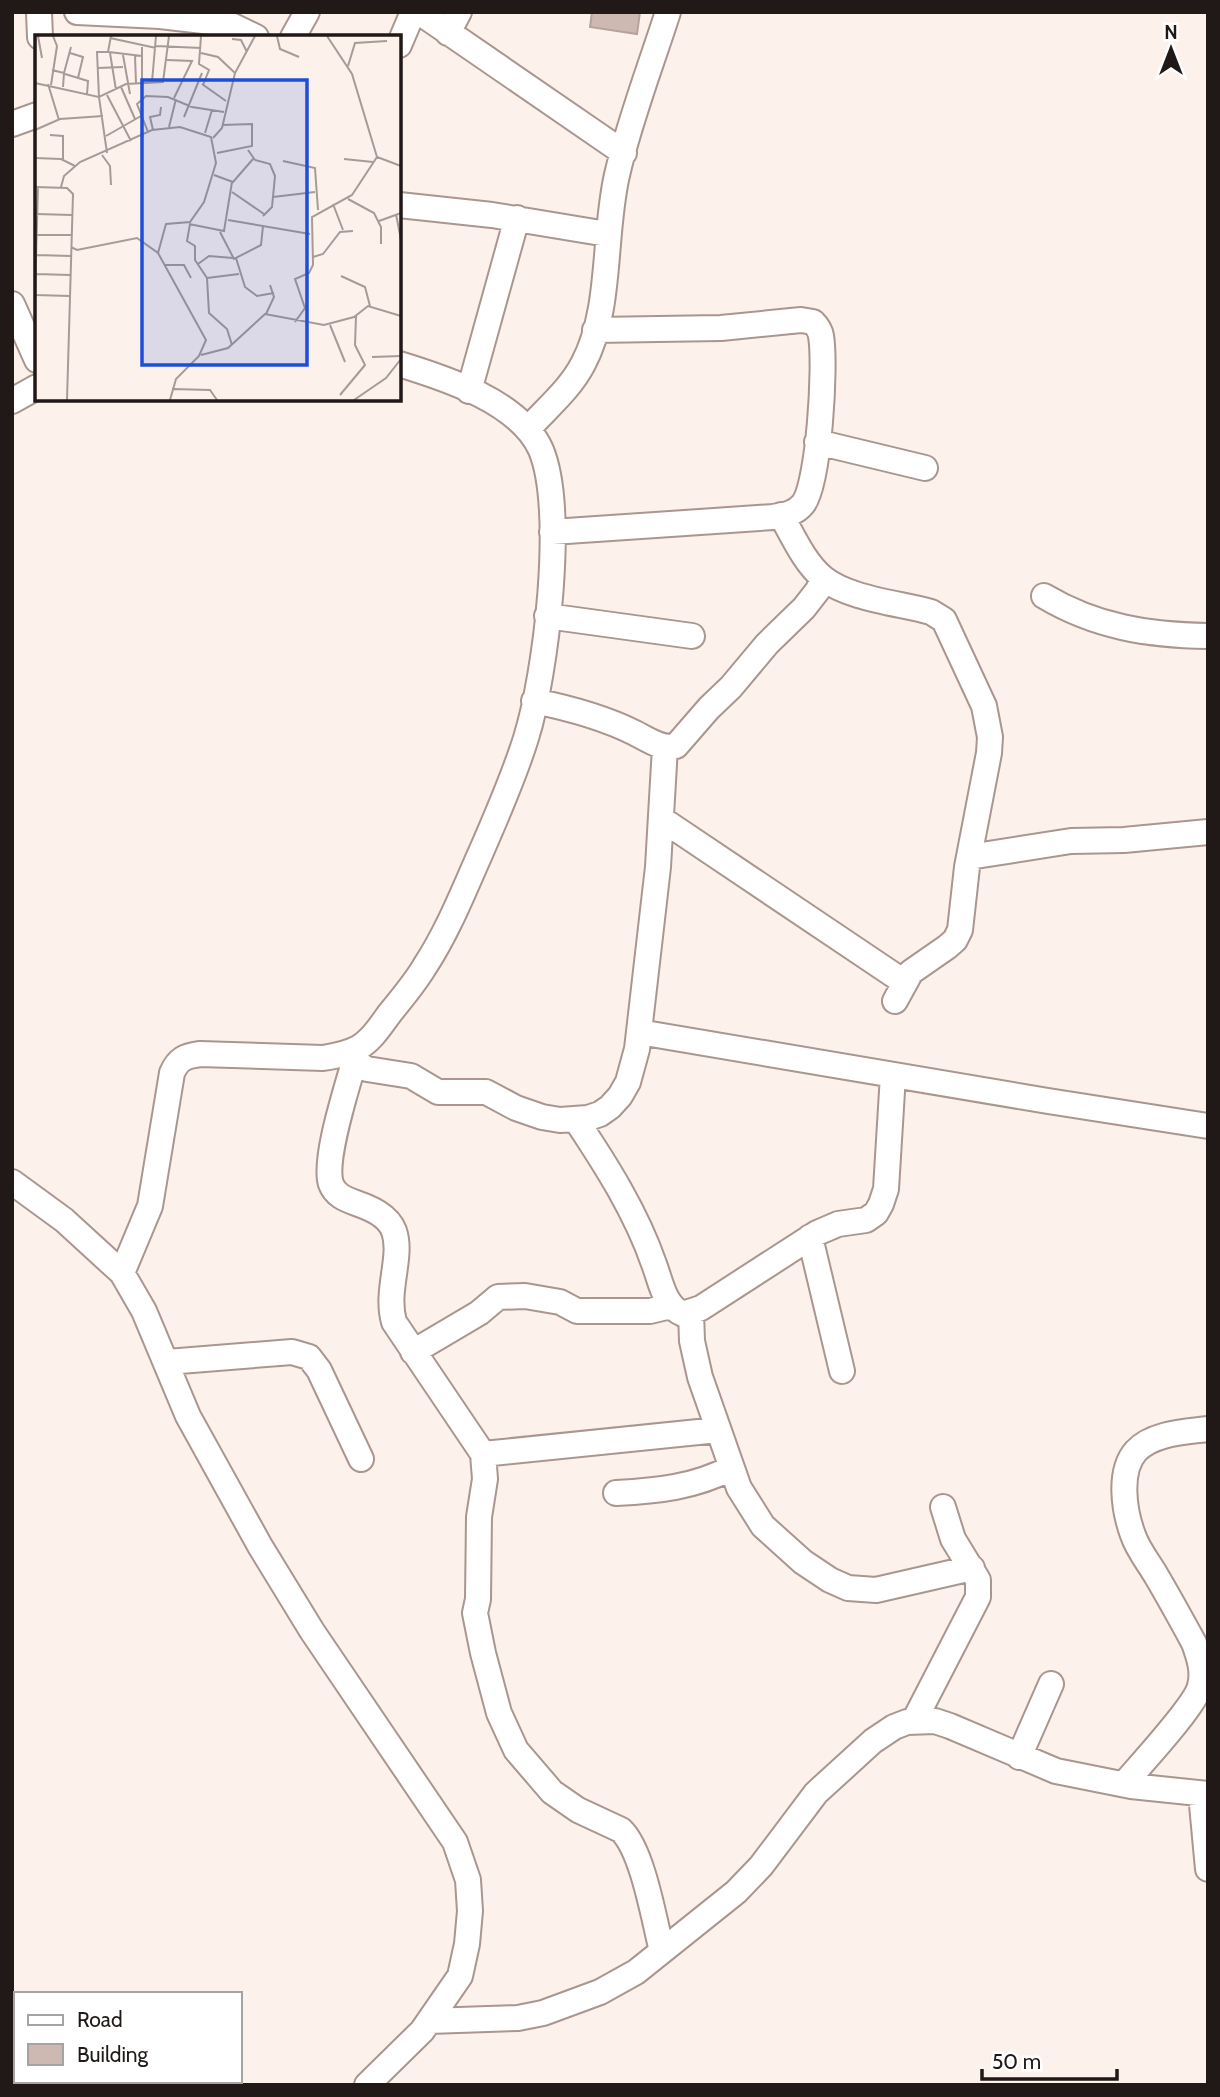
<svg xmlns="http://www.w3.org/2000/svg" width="1220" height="2097" viewBox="0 0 1220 2097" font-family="Cabin,sans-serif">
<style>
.building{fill:#cdb9b2;stroke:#b5a29b;stroke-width:2}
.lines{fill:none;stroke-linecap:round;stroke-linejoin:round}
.minor-casing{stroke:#a9968f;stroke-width:28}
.minor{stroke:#fff;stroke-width:24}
.inset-road{fill:none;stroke:#a59b97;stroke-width:2}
.view{fill:#1d4ed8;fill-opacity:0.15;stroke:#1d4ed8;stroke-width:3.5}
.inset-edge{fill:none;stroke:#211917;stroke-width:3.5}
</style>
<rect width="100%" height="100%" fill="#fdf1ec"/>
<!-- building -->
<path class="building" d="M592 12H640L637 34 590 27Z"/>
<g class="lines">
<defs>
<path id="minor" d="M39 12 40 37
M77 12 160 16V12
M419 12 624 153
M160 16 229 24 256 37
M448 33 459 12
M293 37 307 12
M399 45 413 12
M12 124 37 115
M399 205 492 215 607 234
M12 304 37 360
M469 391 517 218
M12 401 37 387
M528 429C547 408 570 389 583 364 612 310 603 235 617 175 629 122 651 65 668 12
M817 442 925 468
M781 515C793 536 804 562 823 578 849 599 899 603 931 612L944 620 984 706 990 737 989 753 967 867 960 930 955 940 947 947 911 972 895 1001
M552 532 773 517C784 515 795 514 803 504 819 484 826 365 821 336 820 330 818 327 813 322L801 320 721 328 595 330
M1044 596C1096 627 1148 635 1208 636
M547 616 692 636
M534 701C569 708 603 717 635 733 647 739 662 750 676 746L709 708 731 687 767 644 804 608 818 590 823 578
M663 820 904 982
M969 857 1071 841 1124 840 1208 832
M639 1032 1048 1101 1208 1126
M342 1055 367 1069 411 1076 438 1092H486L516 1108 542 1117 560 1120 588 1118 600 1114 610 1107 620 1096 628 1082 637 1049 658 867 665 747
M354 1062C347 1088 323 1160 331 1184 335 1195 345 1199 356 1203 370 1208 388 1215 394 1231 403 1257 385 1290 394 1322L483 1454 485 1479 479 1517 478 1599 475 1613 483 1653 499 1713 516 1750 552 1792 578 1810 621 1830C643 1851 654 1920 662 1951
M576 1120C606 1165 636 1212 654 1264 661 1282 664 1306 683 1314L701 1308 817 1233 838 1224 866 1220 876 1213 881 1204 886 1189 893 1075
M12 1182 64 1220 122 1273 144 1311 188 1416 260 1546 312 1631 455 1842 468 1880 470 1911 467 1944 460 1976 422 2031 367 2085
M810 1237 842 1371
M122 1273 150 1206 172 1073C178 1059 185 1056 200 1054L323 1058C335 1056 347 1054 358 1048 372 1040 381 1025 390 1013 402 998 415 983 425 966 448 931 464 890 481 852 497 815 514 777 526 738 546 675 566 510 541 450 520 402 445 378 399 364
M691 1312 692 1341 700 1377 739 1488 763 1526 803 1562 830 1580 848 1588 876 1590 972 1568
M413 1352 479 1313 498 1297 525 1296 560 1302 577 1311H650L671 1306
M167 1362 292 1352 309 1357 319 1370 361 1459
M483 1454 718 1430
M616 1493C657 1491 695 1487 731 1468
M914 1721 978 1597V1580L953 1539 943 1507
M1019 1757 1051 1684
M1124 1784C1140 1765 1196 1705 1200 1686 1204 1671 1199 1657 1194 1643 1182 1621 1170 1599 1157 1577 1149 1563 1138 1550 1133 1535 1124 1511 1118 1471 1136 1451 1153 1433 1185 1432 1208 1429
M1201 1794 1208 1869
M429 2021 518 2018 543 2013 600 1992 636 1972 736 1892 761 1866 816 1793 873 1741 894 1727 907 1722 935 1721 950 1726 1056 1771 1131 1786 1208 1794"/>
</defs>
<!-- minor casing -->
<use href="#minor" class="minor-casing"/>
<!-- minor -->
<use href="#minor" class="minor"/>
</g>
<!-- overview -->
<g transform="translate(35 35)">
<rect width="366" height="366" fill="#fdf1ec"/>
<path class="inset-road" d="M3 1 7 23M76 1 73 17H62L64 62 91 49 128 47 134 1M166 1 164 29 174 35 168 50M242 1 245 14 264 22M292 1 317 39 342 122 366 131M75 3 121 13M197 4 206 5 212 17M121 11 166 13M107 12V47M74 17 107 21M35 18 48 22 43 43M75 18 81 55M166 18 183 22 200 38M88 20 95 59M100 21 101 48M132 25 157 26 139 63M313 31 320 8 352 6M63 33 88 32M17 35 29 38 28 52M29 38 36 12M30 39 53 46 52 59M117 47 121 1M0 48 64 62 72 118M13 49 24 85M167 49 191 66M16 50 22 11 18 1M86 52 100 84M72 60 96 106M149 82 167 38M134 92 141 64M0 95 25 84 68 81M118 95 115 82 125 80 126 72M113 97 102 69 111 61 133 62 157 72 189 77M170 98 177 75M15 100 28 101V125M71 101 106 81M178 103 187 93 200 38 220 1M213 115 220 125 235 129 240 141 237 172 228 181M182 118 217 111V89L187 90M67 120 75 131 76 150M0 123 26 124 40 131M309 124 338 127M248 126 280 133 283 175M179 140 198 147 218 124M0 152 32 153 38 159 32 365M26 152 29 141 45 127 117 95 145 92 176 102 181 128 169 167 155 187 131 189 123 218M197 157 229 179M238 162 280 157M313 164 339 178 346 192V209M298 169 308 195M1 179 37 180M361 179 366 205M193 185 275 199M344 186 366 178M154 189 189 196 197 147M155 189 152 206 160 211V225L172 243 174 278 192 294 197 310M185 197 199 224 226 210 228 191M2 200H36M36 212 42 215 102 203 123 218 171 305 164 321 141 344 135 365M1 220 36 221M278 222 288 219 305 197 318 196M201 223 210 252 222 261 239 258M163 229 174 221 198 223M129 230H149L156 243M1 239 35 240M306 241 330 252 335 271M172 243 204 239M0 260 3 152M0 260 35 261M231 279 239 262 235 250M260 287 270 273 260 244 274 238 278 230 277 182 317 160 342 122M295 290 310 327M166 320 193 313 230 279 289 290 319 282 333 271 366 281M337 322 366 321M137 354 175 355 182 365M305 360 330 330 320 310 321 281M319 365 351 343 366 324"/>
<path class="view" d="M107 45H272V330H107Z"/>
<rect width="366" height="366" class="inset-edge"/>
</g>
<!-- border -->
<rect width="1220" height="2097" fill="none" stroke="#211917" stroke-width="28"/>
<!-- legend -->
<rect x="14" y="1992" width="228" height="91" fill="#ffffff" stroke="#a6a3a2" stroke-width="2"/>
<rect x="28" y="2015" width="35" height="10" fill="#ffffff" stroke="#a6a3a2" stroke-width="2"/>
<text x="77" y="2027" font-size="21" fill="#211917">Road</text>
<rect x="28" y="2044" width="35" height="21" fill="#cdb9b2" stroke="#a6a3a2" stroke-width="2"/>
<text x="77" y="2062" font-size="21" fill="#211917">Building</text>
<!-- north arrow -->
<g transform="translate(1171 49)" stroke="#ffffff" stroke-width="5" paint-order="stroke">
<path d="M0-5L12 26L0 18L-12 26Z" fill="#211917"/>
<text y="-10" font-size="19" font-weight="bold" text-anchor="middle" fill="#211917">N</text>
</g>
<!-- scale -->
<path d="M982 2069v10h135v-10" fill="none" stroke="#211917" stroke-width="3.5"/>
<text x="992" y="2069" font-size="21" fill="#211917" stroke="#ffffff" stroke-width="5" paint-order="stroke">50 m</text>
</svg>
